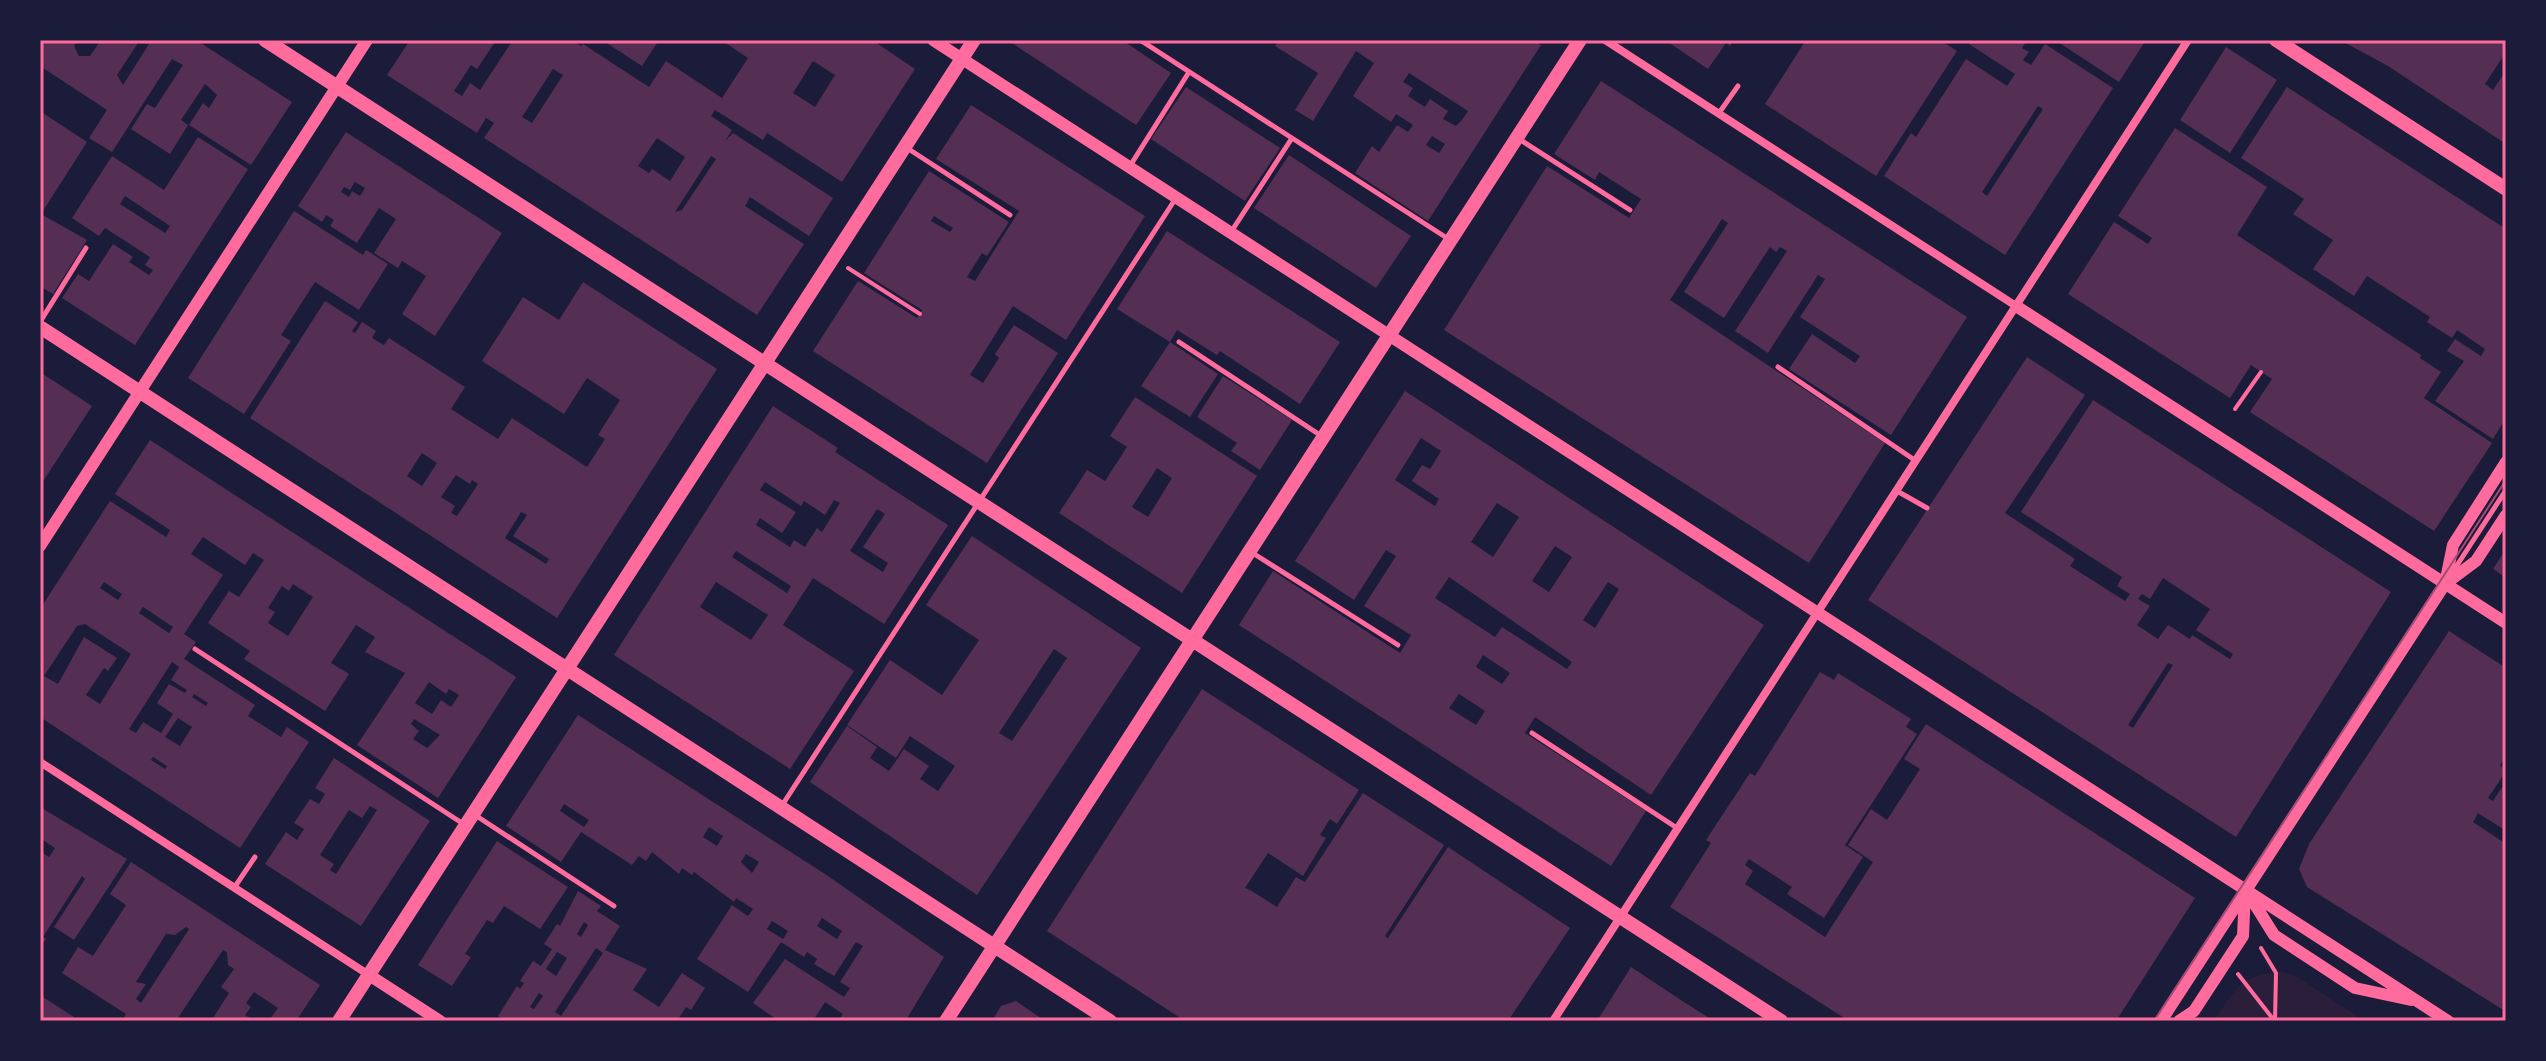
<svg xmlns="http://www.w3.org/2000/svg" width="2546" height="1061" viewBox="0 0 2546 1061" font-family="'PT Sans Narrow',sans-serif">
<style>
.green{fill:#2a1e3b}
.building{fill:#542f53;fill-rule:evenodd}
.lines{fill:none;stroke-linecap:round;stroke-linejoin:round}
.path{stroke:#ff6b9d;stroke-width:4}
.service{stroke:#ff6b9d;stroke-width:5}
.minor{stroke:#ff6b9d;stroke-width:8}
.tertiary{stroke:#ff6b9d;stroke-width:12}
.secondary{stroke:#ff6b9d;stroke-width:14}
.tram{stroke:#a44b75;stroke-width:2}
.neatline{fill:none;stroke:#ff6b9d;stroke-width:3}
</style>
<rect width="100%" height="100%" fill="#1b1b3a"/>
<!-- green -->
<path class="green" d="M2282 972 2294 975 2365 1021H2214C2235 989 2241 974 2282 972Z"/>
<!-- building -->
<path class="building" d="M40 40H78L74 46 79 56H90L101 40H196L292 102 251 165 189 125 203 103 209 108 217 95 205 84 181 120 188 125 170 154 131 129 147 104 155 108 183 65 172 59 112 152 89 138 107 110 40 66ZM138 43 149 44 123 85 117 75Z
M410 40 495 42 477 69 471 65 454 91 462 96 470 83 480 90 511 43 506 40H571L581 46 583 44 649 87 666 61 722 98 748 58 721 40H872L915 69 842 182 767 133 763 140 715 110 711 116 732 130 725 141 733 133 833 198 809 236 750 197 745 206 804 244 757 315 484 138 494 123 486 118 477 133 387 75ZM813 61 835 75 815 107 793 93ZM553 69 563 75 532 123 522 117ZM657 138 685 157 670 181 652 169 649 173 638 166ZM711 156 716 159 682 210 675 212Z
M602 40H659L642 66Z
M1014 40H1122L1171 73 1136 125 1012 43Z
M1279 40H1533L1541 45 1428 221 1355 173 1372 146 1379 152 1397 125 1408 132 1413 125 1396 114 1391 122 1353 96 1374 63 1356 51 1313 121 1295 110 1318 73 1275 46ZM1409 73 1468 111 1462 120 1456 126 1443 119 1448 111 1430 99 1425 107 1408 96 1413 88 1403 82ZM1432 136 1445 144 1439 153 1426 145Z
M1665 40H1734L1730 46 1726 43 1708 69Z
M1806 40H1940L1957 51 1876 176 1765 104Z
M1972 40H2027L2022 48 2029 52 2023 60 2031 65 2045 44 2113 88 2005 255 1884 176 1911 133 1916 137 1966 59 2007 86 2015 74 1969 44ZM2038 106 2043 109 1987 196 1982 192Z
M2055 40H2146L2119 82Z
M2340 40H2506V52L2485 84 2493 90 2506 70V144L2388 66Z
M2226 47 2277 80 2230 153 2180 120Z
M1601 81 1967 317 1891 435 1789 369 1812 334 1855 363 1860 356 1800 317 1825 279 1818 275 1768 353 1735 331 1787 251 1780 247 1776 252 1770 247 1724 318 1684 292 1728 223 1722 219 1670 300 1885 443 1809 563 1444 330 1547 166 1629 218 1641 199 1599 172 1595 180 1554 154Z
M1186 87 1280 148 1245 201 1151 139Z
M2287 87 2506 229V418L2493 439 2435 401 2464 361 2447 351 2455 339 2481 356 2485 349 2457 330 2452 338 2427 322 2430 317 2367 276 2354 296 2313 269 2333 240 2293 214 2304 199 2241 158Z
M971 105 1145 216 1066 340 1013 306 970 375 983 383 999 358 995 354 1014 325 1058 353 987 463 813 351 858 281 917 318 922 310 864 273 929 171 1009 222 987 256 982 253 967 277 975 281 1019 211 936 159ZM934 216 953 228 950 232 931 221Z
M43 113 87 142 41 214 87 240 53 294 40 286Z
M2175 128 2267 187 2237 235 2421 355 2420 358 2441 372 2424 398 2492 443 2434 531 2250 412 2272 379 2251 365 2230 398 2068 294 2114 222 2148 244 2152 238 2118 216Z
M346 132 502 233 435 336 402 314 426 276 402 261 398 268 374 253 396 219 379 208 357 243 330 226 334 220 326 215 322 222 298 206ZM355 182 365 188 360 196 352 191 349 197 341 192 344 187 350 190Z
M198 137 248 169 135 345 62 298 78 274 89 281 113 244 133 257 129 262 149 275 153 270 145 265 150 257 105 228 99 236 72 218 112 156 164 190ZM125 196 170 226 165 233 120 204Z
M1289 155 1411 236 1376 288 1254 208Z
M294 211 363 255 366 250 388 264 359 310 315 282 281 335 291 341 244 414 188 378Z
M1167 231 1340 342 1300 404 1220 351 1217 355 1177 330 1170 342 1218 374 1190 417 1141 386 1170 342 1117 309Z
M583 282 717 369 557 618 250 418 325 301 358 322 352 331 355 333 362 322 376 331 372 338 384 345 389 338 465 387 451 409 498 439 512 418 587 467 605 439 598 435 620 400 587 378 564 414 482 361 523 297 559 320ZM422 453 437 463 422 486 407 476ZM456 475 470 484 472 480 478 484 457 516 451 513 455 506 441 497ZM521 512 527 515 513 536 549 559 546 564 505 538Z
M2027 357 2085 395 2005 513 2075 559 2070 566 2125 601 2130 594 2117 586 2122 577 2021 512 2093 400 2391 592 2236 837 1868 600ZM2163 578 2210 609 2196 630 2233 654 2230 659 2192 635 2190 639 2168 625 2158 639 2137 625 2150 606 2138 599 2142 594 2150 599ZM2168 663 2173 665 2133 728 2128 725Z
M40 372 92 406 40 486Z
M1223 376 1292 420 1260 470 1231 451 1237 443 1197 417Z
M1405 391 1764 625 1651 795 1535 717 1525 733 1646 811 1611 866 1239 625 1273 571 1400 653 1411 635 1364 606 1396 556 1386 550 1354 600 1295 561ZM1421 438 1441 451 1430 469 1422 465 1412 481 1439 499 1435 506 1395 480ZM1497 503 1519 517 1493 557 1471 542ZM1555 546 1572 557 1549 592 1532 581ZM1449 577 1572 662 1567 669 1502 627 1495 637 1435 598ZM1608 582 1619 589 1595 628 1583 620ZM1483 655 1510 673 1502 684 1476 667ZM1459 694 1485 711 1476 725 1449 708Z
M1135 397 1257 476 1182 593 1059 513 1087 470 1105 481 1127 447 1110 436ZM1157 468 1172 478 1148 517 1132 507Z
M773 406 838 448 835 452 948 525 884 624 813 578 783 625 854 671 790 769 614 655ZM765 482 801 506 804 501 825 515 834 500 840 503 822 532 817 528 805 547 794 540 790 547 756 525 760 518 782 533 796 512 760 490ZM877 509 885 514 863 547 888 563 883 572 850 551ZM736 551 791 586 787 593 732 557ZM716 582 768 615 751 640 700 607Z
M150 440 516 677 438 798 357 745 405 673 365 652 375 637 356 625 331 663 349 674 325 711 244 659 250 651 208 623 229 591 239 597 264 560 253 553 245 565 203 537 191 554 223 575 184 634 196 642 184 659 255 705 248 716 281 737 287 727 309 742 240 848 40 717V609L110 501 166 537 170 530 115 494ZM104 582 122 594 118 600 100 588ZM293 584 313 597 288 636 268 623 275 612 268 608 282 586 289 591ZM143 607 173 627 169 633 139 613ZM85 624 131 654 100 704 86 695 104 668 108 671 117 658 84 637 58 684 44 676 77 626ZM172 662 179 667 171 680 187 690 185 693 169 684 157 703 173 714 161 733 143 722 136 733 129 729ZM429 682 446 694 449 689 459 695 451 707 441 700 432 714 415 703ZM194 694 208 703 206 706 192 697ZM178 718 192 727 180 746 165 737ZM414 719 440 735 427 748 413 739 419 731 411 724ZM153 757 167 766 165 769 151 760Z
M972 536 1141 648 977 895 810 782 847 726 877 747 870 758 889 771 904 749 929 766 920 779 938 791 955 766 910 736 896 758 847 725 890 660 942 695 979 640 926 605ZM1054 649 1067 658 1012 741 999 733Z
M2506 549V578L2493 569Z
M2449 631 2506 668V755L2500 765 2506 771 2488 798 2493 801 2506 781V831L2478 813 2473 822 2506 844V1021L2500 1020 2505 1011 2307 887 2299 869 2309 844Z
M1820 672 1834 680 1838 673 1911 719 1906 727 1917 734 1845 845 1863 857 1824 918 1787 894 1792 887 1749 859 1745 865 1753 871 1745 884 1825 937 1873 862 1848 845 1871 809 1887 820 1920 769 1904 759 1926 724 2195 898 2116 1021H1849L1670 907 1711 843 1706 840 1750 773 1755 776Z
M1202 689 1359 790 1337 824 1330 819 1320 835 1326 838 1303 876 1268 853 1245 888 1250 890 1277 907 1296 877 1305 882 1363 793 1444 845 1385 936 1388 938 1448 847 1570 928 1508 1021H1185L1047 931Z
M578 715 825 874 944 957 906 1020 838 1021 843 1014 825 1002 813 1021H779L753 1003 785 959 844 997 850 988 840 982 863 946 856 942 834 976 814 964 817 959 807 952 804 957 781 942 748 992 697 959 732 905 748 916 753 909 736 898 734 902 694 872 692 875 682 868 679 874 652 852 646 861 639 856 632 865 581 832 561 862 506 826ZM564 804 589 820 584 827 560 811ZM709 827 723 836 717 846 703 837ZM746 854 759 862 752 873 741 862ZM822 918 842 931 837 939 817 926ZM772 921 788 931 783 939 767 929Z
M334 758 430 821 361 926 265 864 286 832 297 840 304 829 294 823 310 799 319 804 325 794 315 788ZM370 806 377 810 336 874 330 870 334 864 320 855 349 810 362 818Z
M40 807 127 859 74 940 54 927 85 879 82 876 43 937 46 939 40 948V851L49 857 55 848 40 838Z
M497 841 568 887 540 929 504 906 493 923 487 920 465 954 471 957 452 986 418 965Z
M131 862 320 985 296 1021H273L270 1019 278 1008 254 992 246 1003 251 1007 245 1015 255 1021H211L229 993 221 987 234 969 228 965 227 952 223 950 176 1021H122L126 1014 62 973 78 947 93 956 126 905 110 894ZM186 927 189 929 141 1003 136 999 146 984 136 982 166 934 175 935Z
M578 891 601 906 597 911 620 926 605 950 647 969 633 990 659 1007 682 973 705 988 691 1010 686 1007 677 1021H507L498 1016 517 986 520 989 524 983 520 981 533 961 541 966 552 949 544 944 557 924 560 926ZM584 922 588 925 581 937 577 934ZM596 948 603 953 561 1016 555 1012ZM557 952 567 958 556 976 546 969ZM539 993 543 996 534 1009 530 1007Z
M1631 967 1687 1004 1714 1021H1597Z
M40 995 80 1021H40Z
M1016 1001 1045 1021H992L1001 1006Z"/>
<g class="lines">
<!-- path -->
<path class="path" d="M848 268 920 314
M2235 409 2261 372
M2261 948 2276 973 2275 1021
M2238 974 2273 1019"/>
<!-- service -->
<path class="service" d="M1140 40 1450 240
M1719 113 1738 86
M1519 139 1630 210
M907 148 1010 215
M1130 166 1189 72
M1231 232 1292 138
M40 322 86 248
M1179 342 1323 437
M1778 367 1916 461
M1897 491 1927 508
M1251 552 1398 645
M2452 573 2506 490
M195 649 465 825
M1532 733 1677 828
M781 807 1176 198
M475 815 614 906
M234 888 255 857"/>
<!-- minor -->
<path class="minor" d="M1605 40 2016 306
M40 762 369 975
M1553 1021 2188 40"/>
<!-- tertiary -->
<path class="tertiary" d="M933 40 2448 1021
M2016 306 2506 623
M40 546 367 40
M2445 584 2453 545 2506 462
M2249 895 2274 935 2355 988 2411 1000
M369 975 440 1021
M2161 1021 2445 584 2476 561 2506 515
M2179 1021 2194 1011 2243 936 2245 892"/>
<!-- secondary -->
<path class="secondary" d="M265 40 1781 1021
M2276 40 2506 189
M40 327 1110 1021
M339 1021 974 40
M946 1021 1580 40"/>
<!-- tram -->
<path class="tram" d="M2154 1021 2506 480"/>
</g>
<!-- border -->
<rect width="2546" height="1061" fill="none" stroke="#1b1b3a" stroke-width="84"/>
<rect x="42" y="42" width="2462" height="977" class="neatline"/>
</svg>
